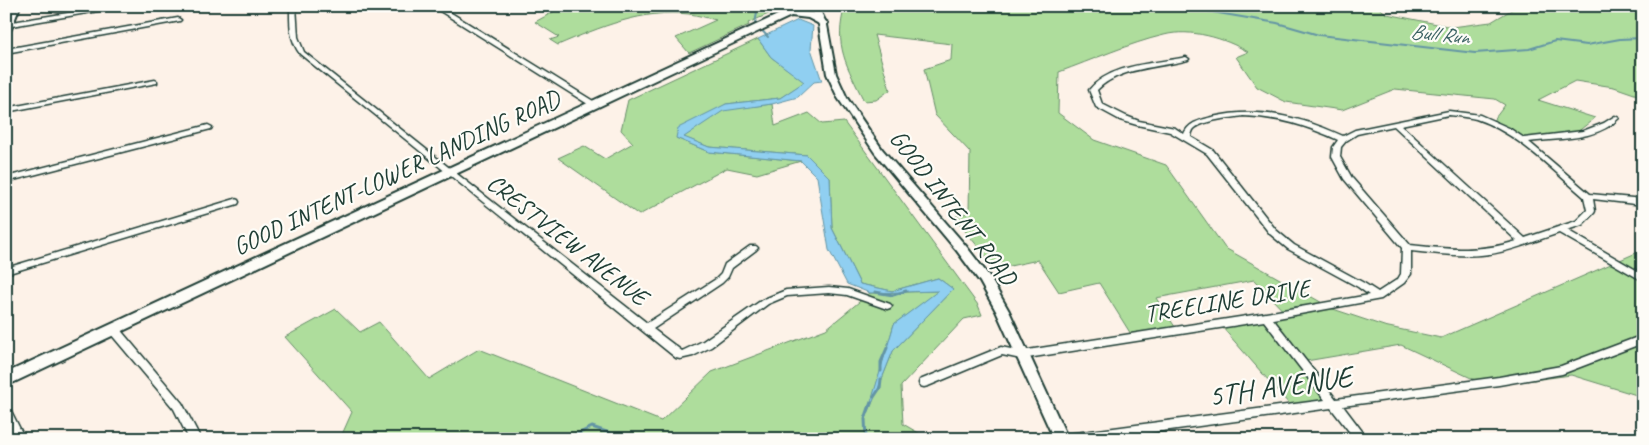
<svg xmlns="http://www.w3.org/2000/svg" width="1649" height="445" viewBox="0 0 1649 445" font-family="Caveat,sans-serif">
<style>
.green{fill:#aedd9c;stroke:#668d68}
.water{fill:#90cff1;stroke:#6395a5}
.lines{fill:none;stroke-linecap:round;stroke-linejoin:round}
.stream-far1{stroke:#6395a5;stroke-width:2}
.stream{stroke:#6395a5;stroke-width:3}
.minor-casing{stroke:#1f3d34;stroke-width:3}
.tertiary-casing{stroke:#1f3d34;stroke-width:4}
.secondary-casing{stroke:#1f3d34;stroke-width:4}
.minor{fill:#fdfcf7;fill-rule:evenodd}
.tertiary{fill:#fdfcf7;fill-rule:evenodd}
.secondary{fill:#fdfcf7;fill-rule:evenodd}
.labels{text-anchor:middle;stroke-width:4.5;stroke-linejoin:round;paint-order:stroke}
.far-water-label{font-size:21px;font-style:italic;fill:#3b6263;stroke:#fdfcf7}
.street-label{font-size:25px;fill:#1f3d34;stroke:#fdfcf7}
.near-street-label{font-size:30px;fill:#1f3d34;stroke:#fdfcf7}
</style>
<rect width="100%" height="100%" fill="#fdf2e8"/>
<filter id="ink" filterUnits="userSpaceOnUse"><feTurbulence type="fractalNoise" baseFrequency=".02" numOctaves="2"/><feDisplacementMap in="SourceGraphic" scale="10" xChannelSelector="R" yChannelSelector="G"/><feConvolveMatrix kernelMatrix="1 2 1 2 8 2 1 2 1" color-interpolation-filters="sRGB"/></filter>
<g filter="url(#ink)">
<!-- green -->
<path class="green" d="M564 6H776L773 12 748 23 749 25 689 53 676 38 716 20C707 18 698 15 689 14 643 9 600 27 558 45L550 40 559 37 535 22Z
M845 6H1377L1387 14 1452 27 1491 22 1518 6H1643V97L1614 87 1575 81 1538 100 1595 118 1571 137 1524 140 1492 122 1505 105 1495 99 1395 89 1342 110 1286 102 1257 87 1236 57 1248 52C1225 38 1190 28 1164 35 1130 43 1092 60 1059 72L1058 113 1094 140 1166 165 1225 248 1333 309 1384 326 1441 338 1643 250V397L1571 375 1488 386 1401 345 1300 362 1332 406 1296 412 1222 327 1288 316 1254 280 1156 298 1179 333 1134 339 1099 283 1059 292 1038 260 996 269 954 217 969 212 970 152 935 115 924 69 951 60 952 44 874 35 890 90 876 100 864 101C847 66 833 46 845 6Z
M758 39 771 57 805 82 780 98 726 104 676 138 709 152 801 161 757 174 727 168 639 215 558 158 584 146 605 159 633 143 621 130 628 100Z
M772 104 775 126 809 113 822 124 844 122 978 305 982 315 964 319 901 386 903 424 929 439H340L352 412 285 337 336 309 360 332 379 322 429 379 479 349 661 421 712 372 826 329 870 293 939 291 894 324 869 411 893 351 953 289 938 278 892 291 860 284 832 228 830 178 807 155 709 147 683 137 723 110Z"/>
<!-- water -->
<path class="water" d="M798 20 813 26 811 49 822 81 814 82 798 97 772 104 723 111 684 137 709 147 807 155 830 178 832 228 860 284 892 291 938 278 953 289 893 351 866 419 894 324 938 291 870 293 847 284 829 250 817 177 801 161 709 152 676 138 678 128 726 104 780 98 804 82 771 57 758 39Z"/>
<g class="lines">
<!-- stream-far1 -->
<path class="stream-far1" d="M745 6 752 8 757 13 755 23 768 37
M865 6C897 13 927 11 959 6
M1177 6 1277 23 1319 35 1475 53 1529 49 1555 41 1587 45 1620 39 1643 38"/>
<!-- stream -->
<path class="stream" d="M875 292 893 295 906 291
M881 371V362L887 348
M874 397 880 388 881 379
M567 439 592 427 627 439
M690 439 709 434 739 439
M748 439 771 436 784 439
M866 439 865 419 871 402"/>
<defs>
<path id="minor" d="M111 6H127L6 27V23Z
M290 6H296L298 37 304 52 452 170 647 323 716 279 721 274 725 264 750 246H756L758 248 756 250 732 268 728 277 722 283 653 329 682 351 703 341 762 300 786 290 829 287 848 289 890 304 892 306 890 308 887 309 847 295 829 293 787 296 768 304 711 347 693 356 680 359 676 358 300 54C289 39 290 24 290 6Z
M432 6H440L598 104 597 106H591Z
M178 18 181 20 180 21 6 53V49Z
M1186 57 1189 59 1188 60C1159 68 1119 67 1097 90L1102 104 1126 116 1139 121 1175 128 1184 134C1189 122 1201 120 1212 117 1258 106 1301 117 1343 136L1355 130 1449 111 1480 115 1509 128 1524 138 1583 131 1604 123 1615 116 1619 118C1597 141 1559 138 1529 142L1590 194 1643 199V205L1593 199 1595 211 1594 213 1582 225 1567 230 1643 274V281L1559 233C1534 241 1508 253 1481 255 1458 257 1434 253 1411 251V274L1404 283 1381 299 1273 319 1336 399 1499 377 1561 366 1643 335V343L1562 374 1499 385 1343 406 1368 439H1355L1331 408 1104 439H1062L1064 436 1068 434 1325 400 1264 321 1021 359 1002 355 928 386 924 387 920 386 919 383 920 380 1001 347 1021 351 1266 313 1369 295 1358 287 1288 249 1270 234 1207 154 1170 132 1137 125 1120 120 1096 107 1089 90C1111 63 1155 64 1186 57ZM1449 115C1458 116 1468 117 1476 119 1518 133 1551 169 1584 197L1587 210 1576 221 1525 238 1401 125ZM1243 116C1278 117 1307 126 1338 140L1333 147 1332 157 1344 179 1402 248 1401 274 1398 279 1378 292 1364 283 1294 245 1276 230 1213 150 1191 137C1191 135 1192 132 1193 130 1201 120 1232 118 1243 116ZM1394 126 1517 241C1478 253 1449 249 1410 245L1352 178 1340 157 1341 147 1346 141 1357 134Z
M155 80 157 81V83L6 112V108Z
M208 125 212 127 211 129 6 182V177Z
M235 199 238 200 239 202 238 204 6 274V268Z
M114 326 118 327 182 403 201 439H189L174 409 110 333 109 330 110 327Z
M6 408 10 409 25 439H13L6 424Z"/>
<path id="tertiary" d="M810 6H818L827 25 836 74 847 98 882 149 966 246 989 276 1009 311 1068 439H1054L996 311 980 282 957 251 875 153 838 98 827 74 819 25Z"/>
<path id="secondary" d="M11 6H20L11 29 6 32V18Z
M797 6H809L800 12 813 13 828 23 823 26 808 18 791 16 6 386V373Z"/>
</defs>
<!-- minor casing -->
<use href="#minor" class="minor-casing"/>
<!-- tertiary casing -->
<use href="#tertiary" class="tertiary-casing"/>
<!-- secondary casing -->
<use href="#secondary" class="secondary-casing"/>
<!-- minor -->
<use href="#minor" class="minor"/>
<!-- tertiary -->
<use href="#tertiary" class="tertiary"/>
<!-- secondary -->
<use href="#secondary" class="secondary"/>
</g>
</g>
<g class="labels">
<!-- far-water labels -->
<g class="far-water-label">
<text transform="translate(1440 34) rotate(6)" y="7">Bull Run</text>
</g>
<!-- street labels -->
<g class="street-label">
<text transform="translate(396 172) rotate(-25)" y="9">GOOD INTENT-LOWER LANDING ROAD</text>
<text transform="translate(954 207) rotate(52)" y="9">GOOD INTENT ROAD</text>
<text transform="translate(568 239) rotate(38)" y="9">CRESTVIEW AVENUE</text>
<text transform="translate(1227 300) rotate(-9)" y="9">TREELINE DRIVE</text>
</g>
<!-- near-street labels -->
<g class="near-street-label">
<text transform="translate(1280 386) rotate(-8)" y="10">5TH AVENUE</text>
</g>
</g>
<!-- margin -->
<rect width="1649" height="445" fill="none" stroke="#fdfcf7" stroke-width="25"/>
<rect x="12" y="12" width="1624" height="420" fill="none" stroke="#1f3d34" stroke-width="2" filter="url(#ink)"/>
</svg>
